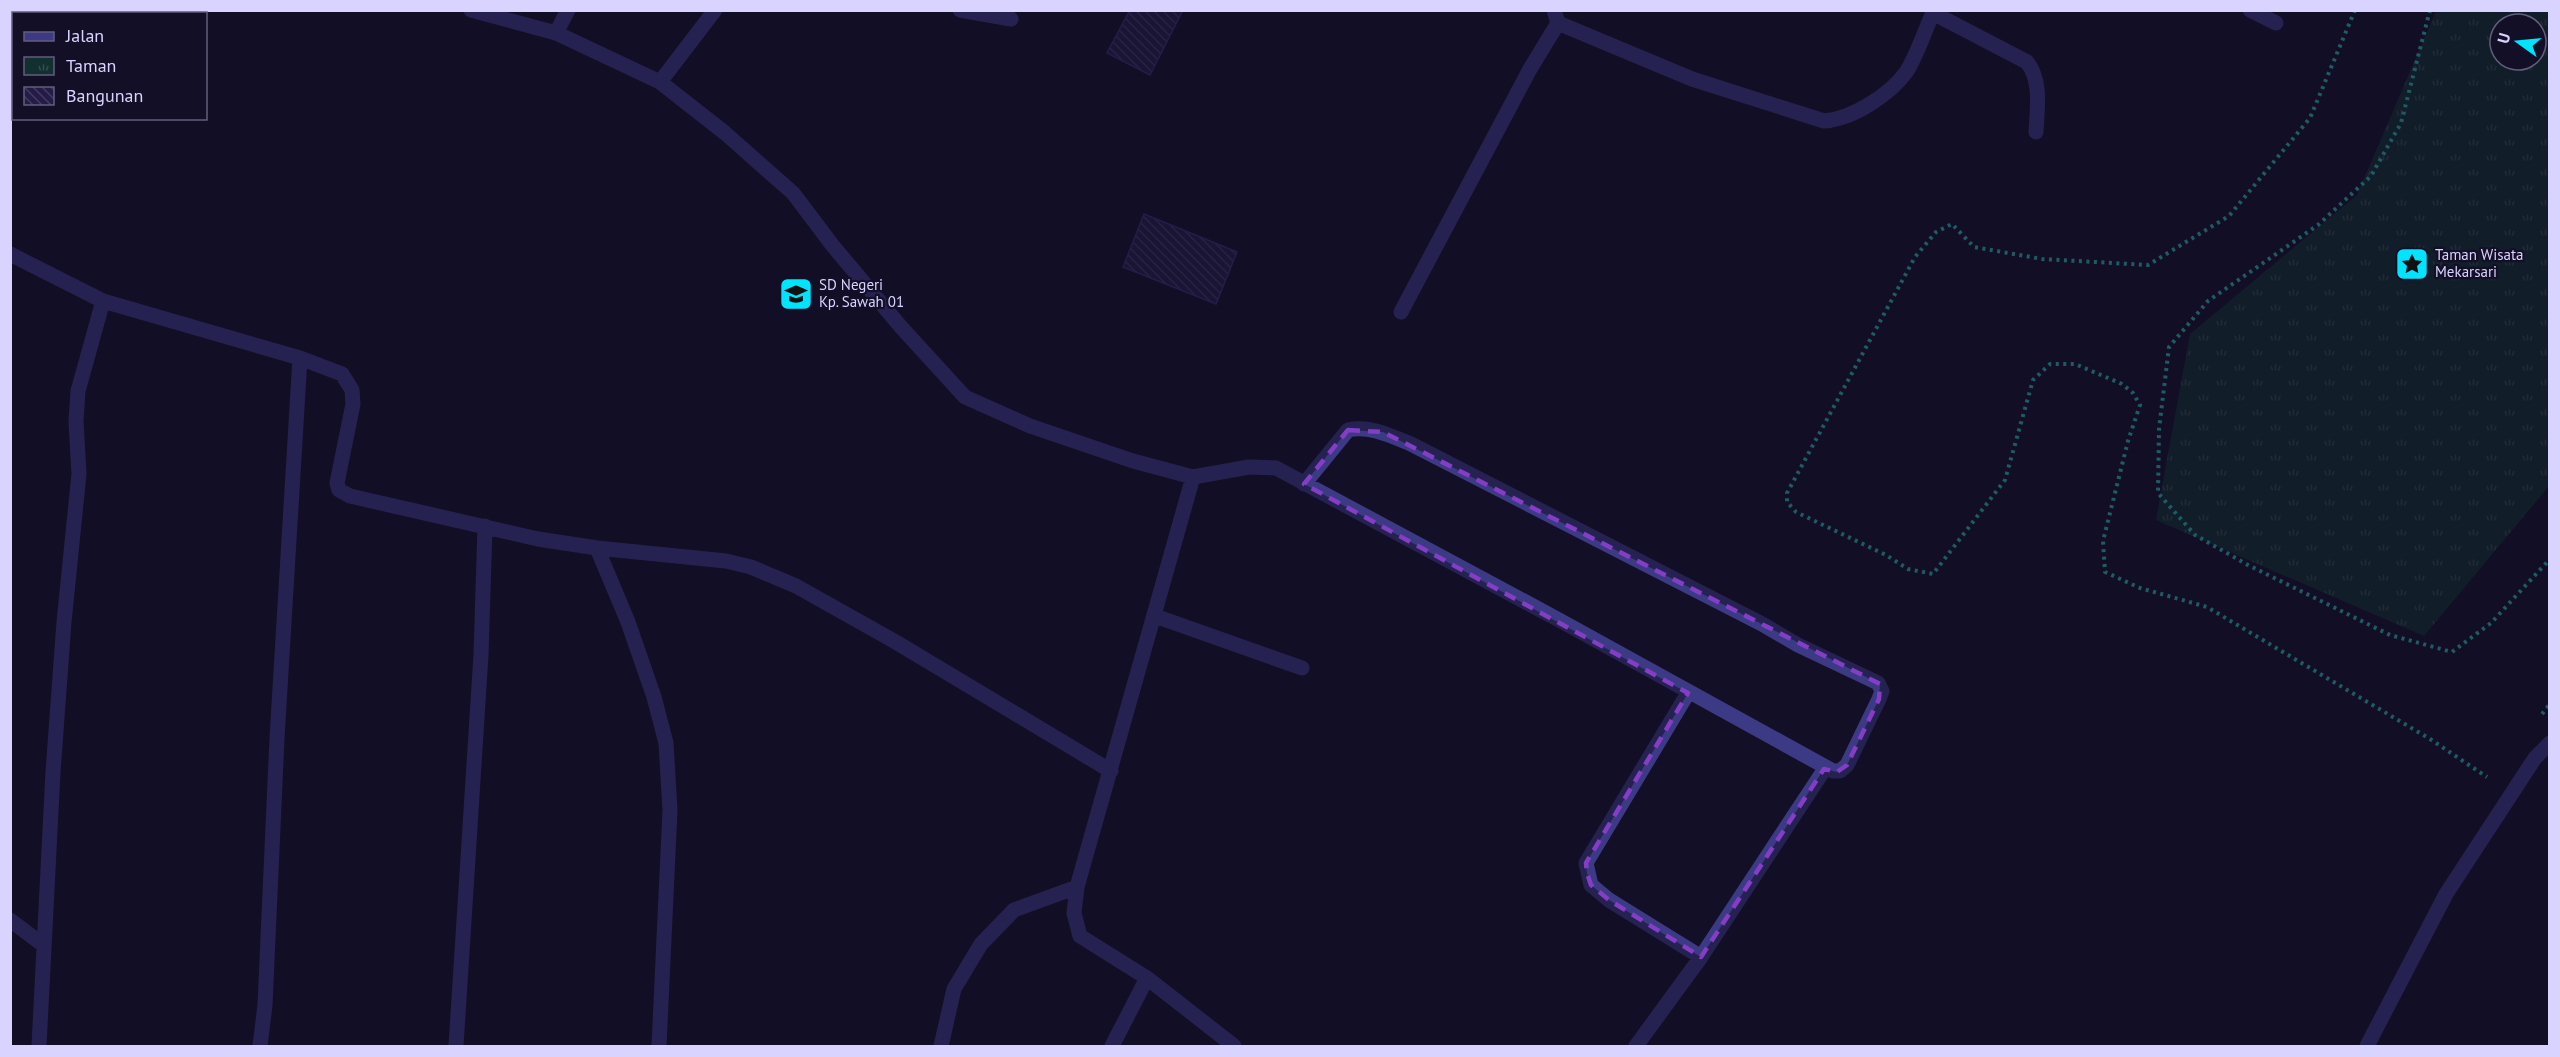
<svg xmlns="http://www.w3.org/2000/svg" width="2560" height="1057" viewBox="0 0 2560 1057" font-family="'PT Sans',sans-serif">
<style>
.park{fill:url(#park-tufts);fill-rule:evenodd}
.building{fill:url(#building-back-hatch);stroke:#3b2d73;stroke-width:1.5}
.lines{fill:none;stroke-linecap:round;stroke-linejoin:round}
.path{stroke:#2fb8b0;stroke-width:4;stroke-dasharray:3 4.5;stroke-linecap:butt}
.minor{stroke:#3d3a85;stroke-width:15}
.marked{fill:none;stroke:#843dc5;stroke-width:4.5;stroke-dasharray:12 8;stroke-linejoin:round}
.labels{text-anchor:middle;stroke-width:4.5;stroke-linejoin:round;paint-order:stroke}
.poi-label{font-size:15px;fill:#d9d4ff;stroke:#130f26;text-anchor:start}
</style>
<defs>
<pattern id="park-tufts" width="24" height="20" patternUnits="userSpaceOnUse" patternTransform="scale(1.5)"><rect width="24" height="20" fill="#12302f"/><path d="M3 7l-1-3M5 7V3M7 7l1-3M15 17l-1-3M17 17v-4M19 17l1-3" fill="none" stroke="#344d4e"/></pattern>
<pattern id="building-back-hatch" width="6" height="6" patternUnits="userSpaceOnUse" patternTransform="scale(1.5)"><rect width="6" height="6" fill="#241b47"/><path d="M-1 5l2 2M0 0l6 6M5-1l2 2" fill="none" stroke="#433b63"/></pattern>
</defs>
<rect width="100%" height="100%" fill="#130f26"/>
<!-- park -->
<path class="park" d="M2436 11H2549V486L2424 636 2156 520 2190 334 2357 195ZM2500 24H2536V60H2500Z"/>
<!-- building -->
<path class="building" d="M1130 10H1183L1150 75 1107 53Z
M1144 214 1237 252 1216 304 1123 267Z"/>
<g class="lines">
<!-- path -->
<path class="path" d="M2355 10 2310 118 2229 216 2148 265 2042 259 1974 247 1952 224 1936 232 1915 257 1787 493V502L1796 512 1886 555 1908 569 1933 574 2005 480 2033 380 2050 364H2075L2122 384 2133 393 2140 405 2128 441 2103 541 2105 572 2140 588 2207 607 2430 739 2487 777
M2430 10 2401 123 2371 176 2318 225 2208 301 2169 347 2159 429 2158 493 2195 535 2248 565 2390 635 2452 652 2491 623 2550 559
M2542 714 2550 704"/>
<!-- minor -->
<path class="minor" d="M471 10 556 33 660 82 725 133 793 193 833 246 901 327 965 397 1030 426 1133 461 1193 477 1077 887 1074 913 1080 936 1147 978 1234 1046
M960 10 1011 19
M2250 10 2276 23
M1933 13 2027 62C2042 81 2037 109 2036 132
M1558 23 1692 79 1824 121C1852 119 1890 95 1907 71 1918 53 1925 30 1934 10
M556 33 568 10
M660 82 715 10
M10 254 103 301
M1401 312 1530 69 1558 23 1554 10
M1193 477 1249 467 1276 468 1561 621 1833 771H1840L1847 765 1879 699 1882 691 1878 683 1798 645 1762 624 1411 444C1391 436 1370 425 1348 430L1304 484
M597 548 726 561 751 567 796 586 894 641 1111 771
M1155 616 1302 668
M1688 693 1586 863 1591 885 1609 900 1701 957
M10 920 42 944
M39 1046 53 772 64 622 79 474 76 421 78 391 103 301 300 358 342 374 352 390 353 404 337 483 339 490 350 496 538 539 597 548 628 622 654 697 666 743 670 810 659 1046
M260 1046 265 1005 277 738 300 358
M456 1046 481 655 485 526
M941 1046 954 989 981 944 1014 910 1077 887
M1112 1046 1147 978
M1636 1046 1701 957 1826 767
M2367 1046 2446 894 2535 758 2550 743"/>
</g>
<!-- marked area -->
<path d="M0 0H2560V1057H0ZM1348 430 1383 432 1880 684 1879 699 1847 765 1837 772 1824 769 1701 957 1609 900 1591 885 1587 873 1586 863 1688 693 1304 484Z" fill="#130f26" fill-opacity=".55" fill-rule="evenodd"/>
<path class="marked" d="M1348 430 1383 432 1880 684 1879 699 1847 765 1837 772 1824 769 1701 957 1609 900 1591 885 1587 873 1586 863 1688 693 1304 484Z"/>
<!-- icons -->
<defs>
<symbol id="sight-square" viewBox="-11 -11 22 22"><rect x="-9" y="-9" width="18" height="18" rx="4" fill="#00e5ff" stroke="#130f26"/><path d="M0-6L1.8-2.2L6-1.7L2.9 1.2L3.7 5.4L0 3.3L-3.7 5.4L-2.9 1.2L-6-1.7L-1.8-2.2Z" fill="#111"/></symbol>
<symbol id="school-square" viewBox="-11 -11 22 22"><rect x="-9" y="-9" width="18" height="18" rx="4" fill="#00e5ff" stroke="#130f26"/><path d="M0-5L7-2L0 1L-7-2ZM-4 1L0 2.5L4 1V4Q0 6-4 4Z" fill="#111"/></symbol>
</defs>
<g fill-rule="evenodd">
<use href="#sight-square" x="2393" y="245" width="38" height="38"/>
<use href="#school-square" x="777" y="275" width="38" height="38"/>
</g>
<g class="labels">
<!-- poi labels -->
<g class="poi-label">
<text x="2435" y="260">Taman Wisata<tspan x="2435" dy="17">Mekarsari</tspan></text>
<text x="819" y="290">SD Negeri<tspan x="819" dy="17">Kp. Sawah 01</tspan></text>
</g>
</g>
<!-- border -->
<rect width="2560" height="1057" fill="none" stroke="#d9d4ff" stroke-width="24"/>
<!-- legend -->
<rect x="12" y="12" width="195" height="108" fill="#130f26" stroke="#625e7d" stroke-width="1.5"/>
<rect x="24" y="32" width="30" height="9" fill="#3d3a85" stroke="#625e7d" stroke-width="1.5"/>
<text x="66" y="42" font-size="18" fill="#d9d4ff">Jalan</text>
<rect x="24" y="57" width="30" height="18" fill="url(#park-tufts)" stroke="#625e7d" stroke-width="1.5"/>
<text x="66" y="72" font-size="18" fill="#d9d4ff">Taman</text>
<rect x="24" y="87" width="30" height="18" fill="url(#building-back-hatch)" stroke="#625e7d" stroke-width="1.5"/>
<text x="66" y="102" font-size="18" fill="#d9d4ff">Bangunan</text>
<!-- north arrow -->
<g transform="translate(2518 42) rotate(285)"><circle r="28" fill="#130f26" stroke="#625e7d" stroke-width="1.5"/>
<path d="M0-4.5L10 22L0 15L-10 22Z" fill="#00e5ff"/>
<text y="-9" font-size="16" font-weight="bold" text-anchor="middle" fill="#d9d4ff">U</text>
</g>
</svg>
